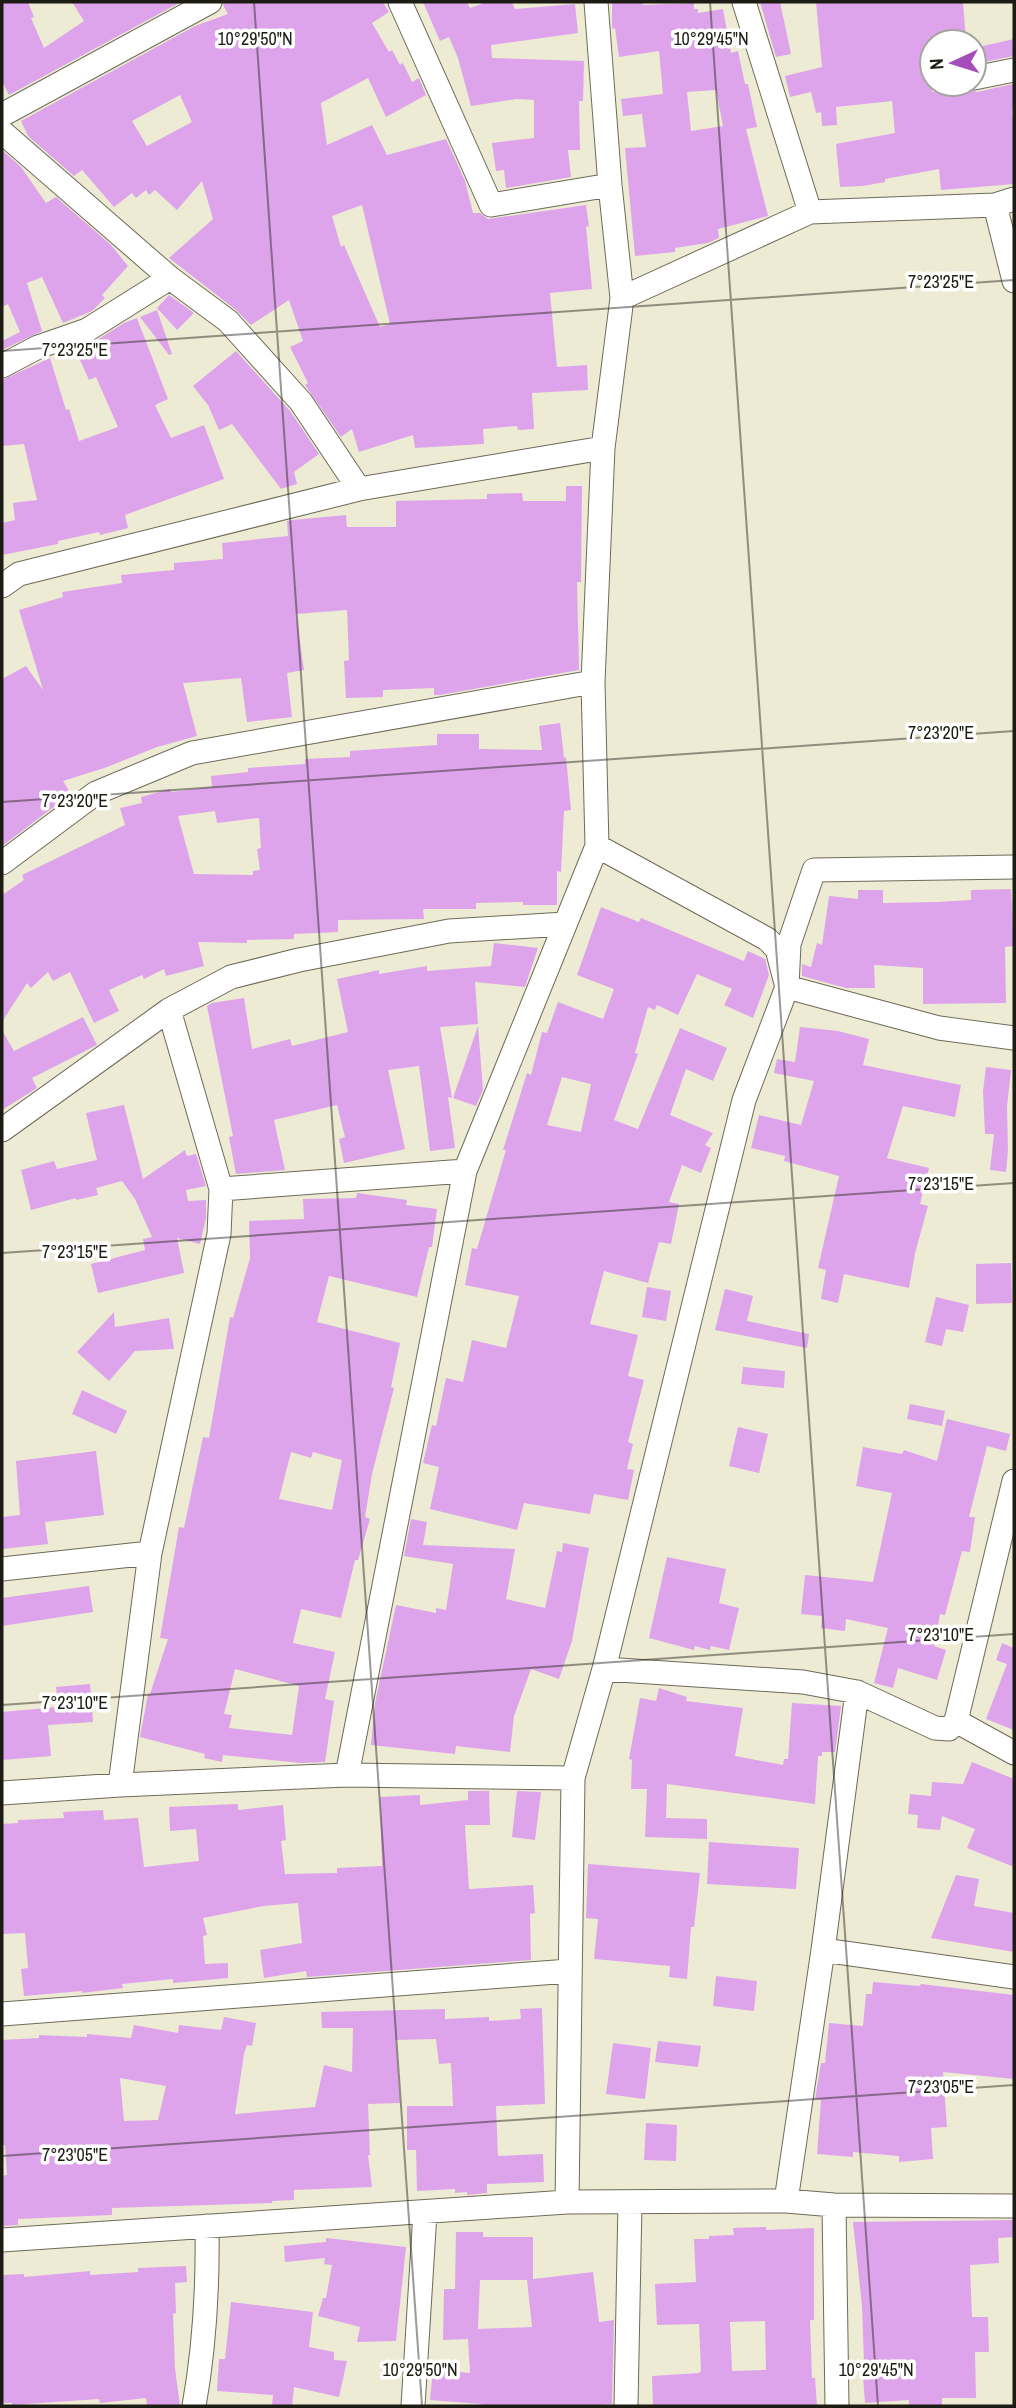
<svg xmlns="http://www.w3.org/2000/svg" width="1016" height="2408" viewBox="0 0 1016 2408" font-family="'Archivo Narrow',sans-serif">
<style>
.building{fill:#dea4eb;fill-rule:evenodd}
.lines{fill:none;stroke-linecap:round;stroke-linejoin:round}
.minor-casing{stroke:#6d6b57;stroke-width:25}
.minor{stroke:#fff;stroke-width:23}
.ticks{fill:none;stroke:#1d1c14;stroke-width:2;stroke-opacity:0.45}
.ticks-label{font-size:18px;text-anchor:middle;fill:#1d1c14;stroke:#fff;stroke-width:7;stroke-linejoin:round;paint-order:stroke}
</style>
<rect width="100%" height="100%" fill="#edebd4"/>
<!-- building -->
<path class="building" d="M2 2H28L34 17 31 18 44 48 84 21 72 2H181L9 95 2 81Z
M224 2H383L389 12 372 23 389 52 392 50 400 65 403 63 412 82 419 78 426 95 386 117 368 78 321 103 327 145 372 125 387 155 446 139 465 181 473 213H480L488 219 586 205 589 226 586 227 592 289 550 293 557 367 587 365 588 390 532 393 534 429 518 430 517 426 483 429 484 444 415 448 413 435 359 452 352 429 341 437 305 385 308 383 290 347 303 341 289 300 251 325 236 310 169 258 213 219 202 181 177 210 155 190 149 195 146 190 136 198 132 193 114 207 82 170 74 176 28 136 21 121 195 26 228 14 223 5ZM180 95 192 122 147 146 132 121ZM362 205 390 324 380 327 344 245 341 247 332 216Z
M423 2H467L470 8 487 2H512L515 9 575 4 578 33 491 45 492 58 584 61 583 101H579L580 150H568L571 177 506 188 504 170 496 171 492 143 534 138V100L516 99 471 106 458 58 449 37 440 41Z
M612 2H643V5L694 3V9H698V13L723 9 731 53 738 51 745 84H748L757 127 746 129 768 216 718 229 719 238 708 243 675 248V252L635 256 625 148 646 147 642 114 623 116 621 99 663 94 659 51 619 57 615 28 612 29ZM716 90 723 126 691 131 687 92Z
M760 2H780L791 54 776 57Z
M816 2H963L966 40 928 43 932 71V92L965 88 977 92 1013 84 1014 109 1012 110 1014 133V184L941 190 939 169 885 179V182L863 186 840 187 836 144 895 133 892 101 836 107 837 125 822 126 821 112 816 113 811 92 790 97 785 76 822 67Z
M1014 39V56L974 64V48Z
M2 150 21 167 46 203 56 197 111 245 128 266 102 295 105 298 92 311 63 323 42 277 27 283 42 331 2 350V341L20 332 8 304 2 307Z
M169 295 194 313 177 330 157 308Z
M157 310 172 354 169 355 140 317Z
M137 318 168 399 155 405 171 438 204 425 224 479 125 515 128 528 100 535 99 532 58 541V544L2 555V523L15 520 13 503 37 500 24 444 2 446V380L50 358 66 410 69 409 79 441 118 427 96 377 89 380 75 349 94 342 124 323Z
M236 351 290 411 319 454 294 472 297 484 281 489 232 424 219 430 208 405 193 386Z
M566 486H582L581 582H577L579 670 440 695H434V688L383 690V697L346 698 344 661 349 660 347 610 296 614 304 670 287 673 292 717 247 722 241 678 183 683 197 736 157 747 107 767 63 781 71 794 2 846V679L26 666 43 690 19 610 63 597 62 592 122 583 121 575 174 570V563L223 559 222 543 288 536 287 521 292 520 346 515 347 527H396V501L487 499V494L522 493 523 501H566Z
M560 723 564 758 566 757 571 810 564 811 561 872 557 871V905H523V902L476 903V909H423L424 919 338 920V932L294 934V939L247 940V943L198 942 204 966 166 976 164 969 144 979 142 975 109 990 119 1011 94 1023 70 972 53 981 48 972 31 988 27 983 2 1022V895L24 880 22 875 125 825 120 808 142 803 141 797 170 789 171 792 212 787 211 776 248 772V768L305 764V759L350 757V751L437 745V734H479V749L542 750 539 726ZM215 811 217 823 259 818 261 848 257 849 260 870 253 871V875L194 874 178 816Z
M1011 889 1014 946 1005 947 1006 1003 923 1004V968L874 965 875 988H846L802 976V964L811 967 817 943 822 945 829 896 858 899V890H883V903L937 902 971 900V890Z
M601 907 639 922 641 918 744 961 748 951 765 959 769 975 753 1018 724 1005 732 989 697 974 678 1015 657 1005 655 1010 648 1007 635 1053 638 1054 614 1120 638 1129 680 1028 727 1048 713 1081 686 1069 670 1115 713 1133 705 1145 711 1148 701 1173 682 1165 669 1202 679 1204 671 1244 659 1242 648 1283 604 1271 590 1324 638 1335 628 1376 644 1380 628 1442 633 1444 627 1469 634 1470 628 1500 594 1494 590 1514 524 1503 517 1530 430 1509 439 1467 423 1463 432 1425 436 1426 446 1378 463 1382 472 1340 506 1348 519 1296 465 1285 472 1248 477 1249 506 1150H503L527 1073 531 1075 542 1032 547 1033 558 1002 603 1019 614 989 577 975ZM562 1077 591 1084 581 1132 547 1125Z
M494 943 538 948 525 987 475 982 478 1024 440 1027 452 1098 448 1097 455 1148 430 1151 419 1066 388 1070 405 1149 344 1163 339 1139 345 1137 337 1105 274 1120 285 1170 236 1174 229 1137 233 1136 207 1006 212 1003 244 998 252 1049 290 1039 292 1046 348 1032 337 979 379 970V974L427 966V971L491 966Z
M83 1017 97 1045 32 1078 37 1088 2 1110V1030L14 1051Z
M478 1026 483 1090 476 1106 453 1098Z
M800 1027 838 1031 869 1039 863 1065 961 1085 955 1117 903 1106 887 1158 929 1168 920 1204 928 1206 915 1253 909 1288 844 1274 838 1303 821 1299 826 1270 818 1268 839 1176 784 1161 785 1156 751 1148 759 1115 801 1125 814 1081 774 1073 777 1059 795 1062Z
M986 1067 1011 1070 1007 1107 1008 1150 1006 1172 990 1170 994 1134H985L983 1091Z
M124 1105 143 1179 185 1150 187 1156 196 1154 206 1186 186 1190 188 1201 206 1200V1218L200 1244 177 1238 184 1273 98 1293 91 1264 145 1250 143 1239 152 1237 135 1199 122 1181 96 1188 98 1195 76 1200V1198L31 1210 21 1170 54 1161 57 1169 97 1160 86 1113Z
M357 1193 407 1200 406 1205 437 1209 432 1247H429L417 1297 329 1276 317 1322 400 1343 391 1387 394 1388 372 1474 365 1517 370 1519 358 1560H355L341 1618 301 1609 293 1643 335 1652 325 1699 334 1701 325 1762 301 1763 223 1755 222 1762 204 1758 205 1754 140 1737 148 1694H150L168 1639 160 1638 179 1527 184 1528 203 1437 209 1438 230 1317 233 1318 250 1258 249 1221 304 1219 303 1199 356 1198ZM291 1452 311 1458 313 1452 342 1460 332 1510 279 1499ZM235 1669 299 1686 292 1735 229 1728 232 1715 224 1714Z
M1011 1263 1012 1303 976 1304V1264Z
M647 1287 671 1291 666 1321 642 1317Z
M725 1289 753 1296 747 1321 809 1334 807 1348 715 1330Z
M936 1297 969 1305 963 1332 946 1329 942 1346 925 1342Z
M114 1312 115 1327 169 1318 174 1349 135 1351 109 1381 77 1352Z
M743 1367 785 1371 784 1388 741 1384Z
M82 1390 127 1411 116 1434 72 1414Z
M910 1404 945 1411 942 1426 907 1419Z
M947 1419 1010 1434 1006 1451 987 1446 969 1517H975L970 1552 962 1551 945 1615 940 1614 934 1646 946 1650 937 1680 898 1668 893 1688 874 1683 888 1628 846 1619 845 1631 821 1628 822 1616 801 1614 805 1575 873 1582 892 1493 856 1486 863 1447 902 1454 904 1450 937 1461Z
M738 1427 768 1434 759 1473 729 1466Z
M96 1451 104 1515 45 1522 48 1544 2 1549V1517L20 1515 16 1461Z
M411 1519 427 1522 423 1545 515 1549 506 1599 545 1608 557 1551 562 1552 563 1543 589 1548 572 1641 559 1679 531 1669 514 1716 510 1752 456 1746 455 1754 371 1745 375 1703 396 1605 436 1613V1608L446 1610 453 1564 404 1556Z
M667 1557 726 1569 719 1603 739 1608 729 1650 711 1646 710 1650 695 1646 694 1650 649 1638Z
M89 1586 93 1612 2 1626V1598Z
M1002 1643 1014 1648V1730L986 1719 1007 1664 996 1660Z
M90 1684 93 1722 48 1725 51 1756 2 1760V1712L58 1707 56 1687Z
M659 1688 687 1697 686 1701 743 1708 735 1756 783 1765 784 1759H788L792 1703 841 1706 835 1752H822V1756H818L815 1804 667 1784 666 1818 707 1819V1839L645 1837 647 1789H631L632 1760 629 1759 640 1698 656 1701Z
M972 1762 1014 1779V1867L967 1848 975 1829 942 1816 940 1830 917 1828 918 1815 908 1814 910 1794 931 1796 932 1782 963 1784Z
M468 1791H489L490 1825H465L469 1889 533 1885 535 1913 530 1914 531 1960 307 1977 306 1971 264 1978 260 1950 302 1943 298 1903 263 1906 203 1918 207 1935 203 1936 205 1964 228 1963V1978L173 1983V1979L122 1984 123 1988 82 1993V1991L24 1996 21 1969 28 1968 25 1933 2 1934V1824L18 1823V1820L64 1818 63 1812 103 1810 104 1820 138 1818 144 1867 199 1861 196 1829 170 1831 169 1807 238 1804V1810L283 1805 286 1840 281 1841 285 1874 337 1873V1868L382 1866 380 1797 420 1795V1805L468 1800Z
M517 1791 541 1792 535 1840 512 1837Z
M709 1842 799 1848 796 1889 707 1884Z
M588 1864 700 1873 694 1927H691L687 1979 669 1977 670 1966 594 1959 598 1919 586 1918Z
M956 1875 979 1879 974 1906 1014 1913V1952L931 1938Z
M716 1976 757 1981 754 2011 713 2006Z
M873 1982 920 1986 921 1984 1014 1995V2079L943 2072 947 2127 931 2128 933 2159 899 2162V2156L853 2152V2157L817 2154 821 2100 815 2099 821 2063H825L829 2023 863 2026 866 1994H872Z
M542 2008 545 2104 496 2106 498 2156 543 2154 544 2182 487 2184V2193L467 2195V2192L455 2193V2189L417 2191 416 2150H407V2106H453L451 2063 439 2064 436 2039 396 2040 400 2103 368 2104 370 2155H368L372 2187 294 2190V2200L272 2201V2203L112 2208V2215L18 2219V2225L2 2226V2176L7 2175 5 2145H2V2040L39 2038V2035L87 2037V2034L131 2038 134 2025 178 2033 179 2025 221 2030 224 2017 256 2023 252 2046 247 2045 244 2054 235 2114 315 2107 324 2065 352 2072 353 2028H322L321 2012 445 2009V2019L489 2017V2021L521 2019 520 2009ZM120 2078 166 2086 158 2120 124 2121Z
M658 2041 701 2046 698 2067 655 2062Z
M613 2043 651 2048 645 2099 606 2094Z
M646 2123 677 2125 676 2161 644 2160Z
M1014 2220V2237L998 2238 999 2263 970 2265 972 2317H988L989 2352H975L976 2398H942V2406H909V2400L865 2403 862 2362H864L862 2306 853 2222Z
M766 2227V2230L814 2228V2320H810L812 2378H815L817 2406H653L652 2376 699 2373 701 2371 699 2324 657 2325 655 2284 696 2282 694 2239H709V2236L734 2235 733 2228ZM765 2321 766 2370 732 2371 730 2322Z
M456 2232H483V2237H533V2279L593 2272 599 2322 614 2320 612 2404 586 2406H481V2404L430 2400 433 2369 470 2373 468 2339 443 2340 444 2289H455ZM480 2280H527L532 2327 478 2329Z
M326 2238 406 2247 396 2341 357 2342 360 2327 318 2316 323 2298H326L332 2265 324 2264 325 2258 285 2262 284 2246 326 2242Z
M186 2266 187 2282 175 2283 176 2313 173 2314 175 2368 180 2406H147L146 2398 100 2403 99 2399 12 2405V2403H2V2275L24 2274V2277L90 2271V2275L138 2272V2268Z
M231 2302 313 2312 309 2347 334 2352V2360L347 2361 339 2397 294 2387 292 2406H272L273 2395 217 2391 219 2359H225Z"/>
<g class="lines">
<defs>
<path id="minor" d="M400 2 491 205 610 185
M744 2 810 212
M974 78 1014 70
M2 115 210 2
M2 132 170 278 228 321 301 402 359 489
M995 205 1014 281
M622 298 810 212 995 205 1014 199
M2 366 38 347 87 330 170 278
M2 586 19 574 359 489 603 448
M2 863 96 793 192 753 593 682
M1014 867 814 870 789 944 787 987 939 1028 1014 1038
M2 1130 169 1010 231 977 299 960 449 931 565 924
M221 1189 465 1171
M2 1569 150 1553
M604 1669 803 1682 857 1692 935 1728 949 1729 956 1721 1014 1481
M857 1692 823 1950 1014 1977
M956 1721 1014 1753
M347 1775 465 1171 597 846 593 682 603 448 622 298 610 185 596 2
M120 1785 150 1553 219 1234 221 1189 169 1010
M2 1793 120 1785 347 1775 573 1778
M2 2014 569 1971
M786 2201 823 1950
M567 2202 573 1778 604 1669 744 1100 787 987 777 949 767 939 597 846
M834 2205 837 2406
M2 2240 567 2202 786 2201 834 2205 1014 2206
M194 2406C205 2345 208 2289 207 2226
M413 2406 425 2213
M626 2406 630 2202"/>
</defs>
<!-- minor casing -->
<use href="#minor" class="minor-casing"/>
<!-- minor -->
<use href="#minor" class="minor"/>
</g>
<!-- ticks -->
<path class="ticks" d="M254 2 422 2406M710 2 878 2406M2 351 1014 280M2 802 1014 731M2 1253 1014 1183M2 1705 1014 1634M2 2156 1014 2085"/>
<g class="ticks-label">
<text x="255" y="45">10°29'50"N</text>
<text x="711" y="45">10°29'45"N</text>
<text x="941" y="288">7°23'25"E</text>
<text x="75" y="356">7°23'25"E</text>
<text x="941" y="739">7°23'20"E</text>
<text x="75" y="807">7°23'20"E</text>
<text x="941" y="1190">7°23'15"E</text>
<text x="75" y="1258">7°23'15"E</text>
<text x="941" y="1641">7°23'10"E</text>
<text x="75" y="1709">7°23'10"E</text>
<text x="941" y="2093">7°23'05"E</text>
<text x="75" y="2161">7°23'05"E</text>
<text x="420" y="2376">10°29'50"N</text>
<text x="876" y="2376">10°29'45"N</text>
</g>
<!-- border -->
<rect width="1016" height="2408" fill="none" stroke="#1d1c14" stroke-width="7"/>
<!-- north arrow -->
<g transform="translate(953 63) rotate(266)"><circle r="33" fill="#ffffff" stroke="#a5a4a1" stroke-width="2"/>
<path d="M0-5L12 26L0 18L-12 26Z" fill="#a54db9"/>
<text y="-10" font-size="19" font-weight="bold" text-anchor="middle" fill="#1d1c14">N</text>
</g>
</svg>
